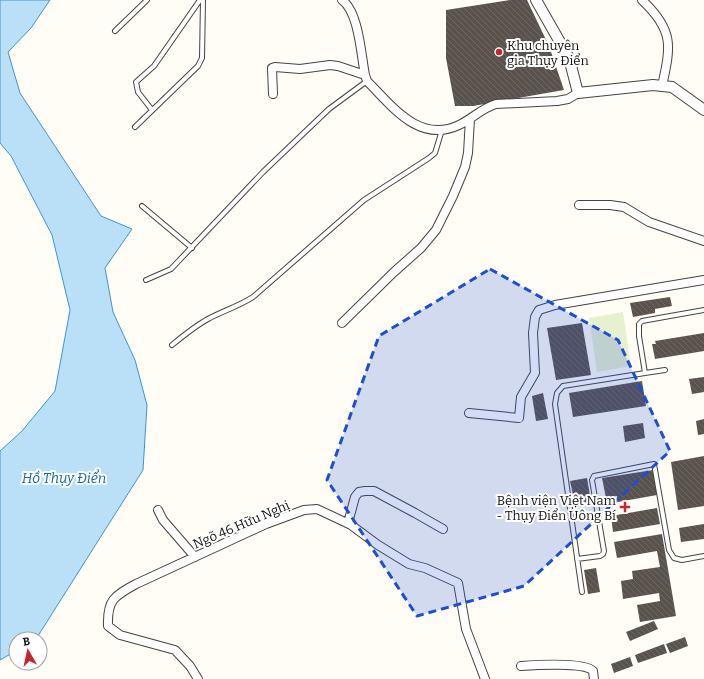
<svg xmlns="http://www.w3.org/2000/svg" width="704" height="679" viewBox="0 0 704 679" font-family="Bitter,serif">
<style>
.pitch{fill:#e6f2cf}
.water{fill:#b9e0f7;stroke:#3f96cf}
.building{fill:url(#building-back-hatch)}
.lines{fill:none;stroke-linecap:round;stroke-linejoin:round}
.service-casing{stroke:#444;stroke-width:6}
.minor-casing{stroke:#444;stroke-width:10}
.tertiary-casing{stroke:#444;stroke-width:12}
.service{stroke:#fff;stroke-width:4}
.minor{stroke:#fff;stroke-width:8}
.tertiary{stroke:#fff;stroke-width:10}
.marked{fill:#1d4ed8;fill-opacity:0.2;stroke:#1d4ed8;stroke-width:3;stroke-dasharray:8 5;stroke-linejoin:round}
.poi-dot{fill:#c4262e;stroke:#fff;stroke-width:1.5}
.labels{text-anchor:middle;stroke-width:4;stroke-linejoin:round;paint-order:stroke}
.poi-label{font-size:13px;fill:#111;stroke:#fff;text-anchor:start}
.street-label{font-size:13px;fill:#111;stroke:#fff}
.water-label{font-size:14px;font-style:italic;fill:#1768a6;stroke:#fff}
</style>
<defs>
<pattern id="building-back-hatch" width="6" height="6" patternUnits="userSpaceOnUse"><rect width="6" height="6" fill="#5a524d"/><path d="M-1 5l2 2M0 0l6 6M5-1l2 2" fill="none" stroke="#6d6662"/></pattern>
</defs>
<rect width="100%" height="100%" fill="#fffdf5"/>
<!-- pitch -->
<path class="pitch" d="M623 312 631 366 597 372 589 318Z"/>
<!-- water -->
<path class="water" d="M0 0H50L31 28 8 52 20 93 101 216 132 229 105 268 113 312 135 360 147 405 143 470 36 639H16V651L0 660V451L22 431 55 391 70 310 52 235 11 156 0 143Z"/>
<!-- building -->
<path class="building" d="M510 0H527L549 46 564 90 473 106H455L446 58V10Z
M670 297 672 306 655 309V313L633 317 630 303Z
M582 323 591 375 556 380 547 328Z
M704 333V351L655 359 652 344H656L655 341Z
M704 377V392L692 394 689 379Z
M642 381 646 406 573 417 569 393Z
M543 393 548 419 536 421 532 396Z
M704 419V434L698 435 696 421Z
M643 423 645 438 625 442 623 426Z
M704 456V506L678 510 671 462Z
M653 470 657 495 618 502 617 496 606 498 602 478Z
M587 478 591 501 575 504 570 481Z
M657 508 660 524 613 532 611 516Z
M704 524V539L681 542 679 528Z
M662 534 676 616 640 622 637 605 660 601 659 593 623 599 621 581 633 579 632 571 660 567 657 551 617 558 614 542Z
M596 568 600 592 588 594 584 570Z
M654 621 658 629 630 641 626 632Z
M685 637 688 646 670 653 666 644Z
M664 644 667 653 638 663 635 655Z
M630 657 633 666 614 673 611 664Z"/>
<g class="lines">
<defs>
<path id="service" d="M115 31 147 0
M152 110 138 92 136 82 154 66 200 0
M135 127 198 66 202 58 203 0
M142 206 192 248
M146 280 171 269 263 172 329 109 367 81
M172 345C183 336 195 326 208 319 223 311 239 306 253 297L364 200 429 158 435 153 442 130
M665 370 645 373 639 336V324L642 321 704 310
M577 559 600 556 603 554 604 551 592 480 594 476 654 464 669 550 674 558 682 560 704 556
M582 592 555 404 557 393 563 386 645 373"/>
<path id="minor" d="M342 0C359 12 361 55 365 75L367 81C392 106 419 144 459 125 472 119 482 108 496 104L557 101 568 99 578 93
M642 0C674 30 671 46 662 86
M273 94 272 68 275 67 300 69 330 65 338 66 365 75
M579 205H610L624 207 649 222 704 241
M342 323 394 272 421 248 436 230 453 196 465 167 468 153 470 119
M469 413 519 418 521 397 535 373 533 333 535 317 539 310 555 305 704 280
M158 510 163 520 195 557
M348 523 355 497 359 492 365 491H374L415 513 443 529
M521 666C535 665 585 662 593 671L594 679
M198 679 190 666 175 650 120 635 108 626C107 600 114 596 136 584L266 524 304 510 317 509 351 525 378 545 409 564 425 568 458 583 466 629 485 679"/>
<path id="tertiary" d="M536 0 569 58 578 93 653 85 672 87 704 110"/>
</defs>
<!-- service casing -->
<use href="#service" class="service-casing"/>
<!-- minor casing -->
<use href="#minor" class="minor-casing"/>
<!-- tertiary casing -->
<use href="#tertiary" class="tertiary-casing"/>
<!-- service -->
<use href="#service" class="service"/>
<!-- minor -->
<use href="#minor" class="minor"/>
<!-- tertiary -->
<use href="#tertiary" class="tertiary"/>
</g>
<!-- marked area -->
<path class="marked" d="M490 269 618 340 670 451 524 586 417 616 327 480 379 336Z"/>
<!-- markers -->
<g class="poi-dot">
<circle cx="499" cy="52" r="4"/>
<path d="M623 501h4v4h4v4h-4v4h-4v-4h-4v-4h4z"/>
</g>
<g class="labels">
<!-- poi labels -->
<g class="poi-label">
<text x="507" y="50">Khu chuyên<tspan x="507" dy="15">gia Thụy Điển</tspan></text>
<text x="616" y="505" text-anchor="end">Bệnh viện Việt Nam<tspan x="616" dy="15">- Thụy Điển Uông Bí</tspan></text>
</g>
<!-- street labels -->
<g class="street-label">
<text transform="translate(241 524) rotate(-23)" y="5">Ngõ 46 Hữu Nghị</text>
</g>
<!-- water labels -->
<g class="water-label">
<text x="64" y="483">Hồ Thụy Điển</text>
</g>
</g>
<!-- north arrow -->
<g transform="translate(28 651) rotate(351)"><circle r="19" fill="#ffffff" stroke="#a0a0a0"/>
<path d="M0-3L7 15L0 10L-7 15Z" fill="#c4262e"/>
<text y="-6" font-size="11" font-weight="bold" text-anchor="middle" fill="#111111">B</text>
</g>
</svg>
